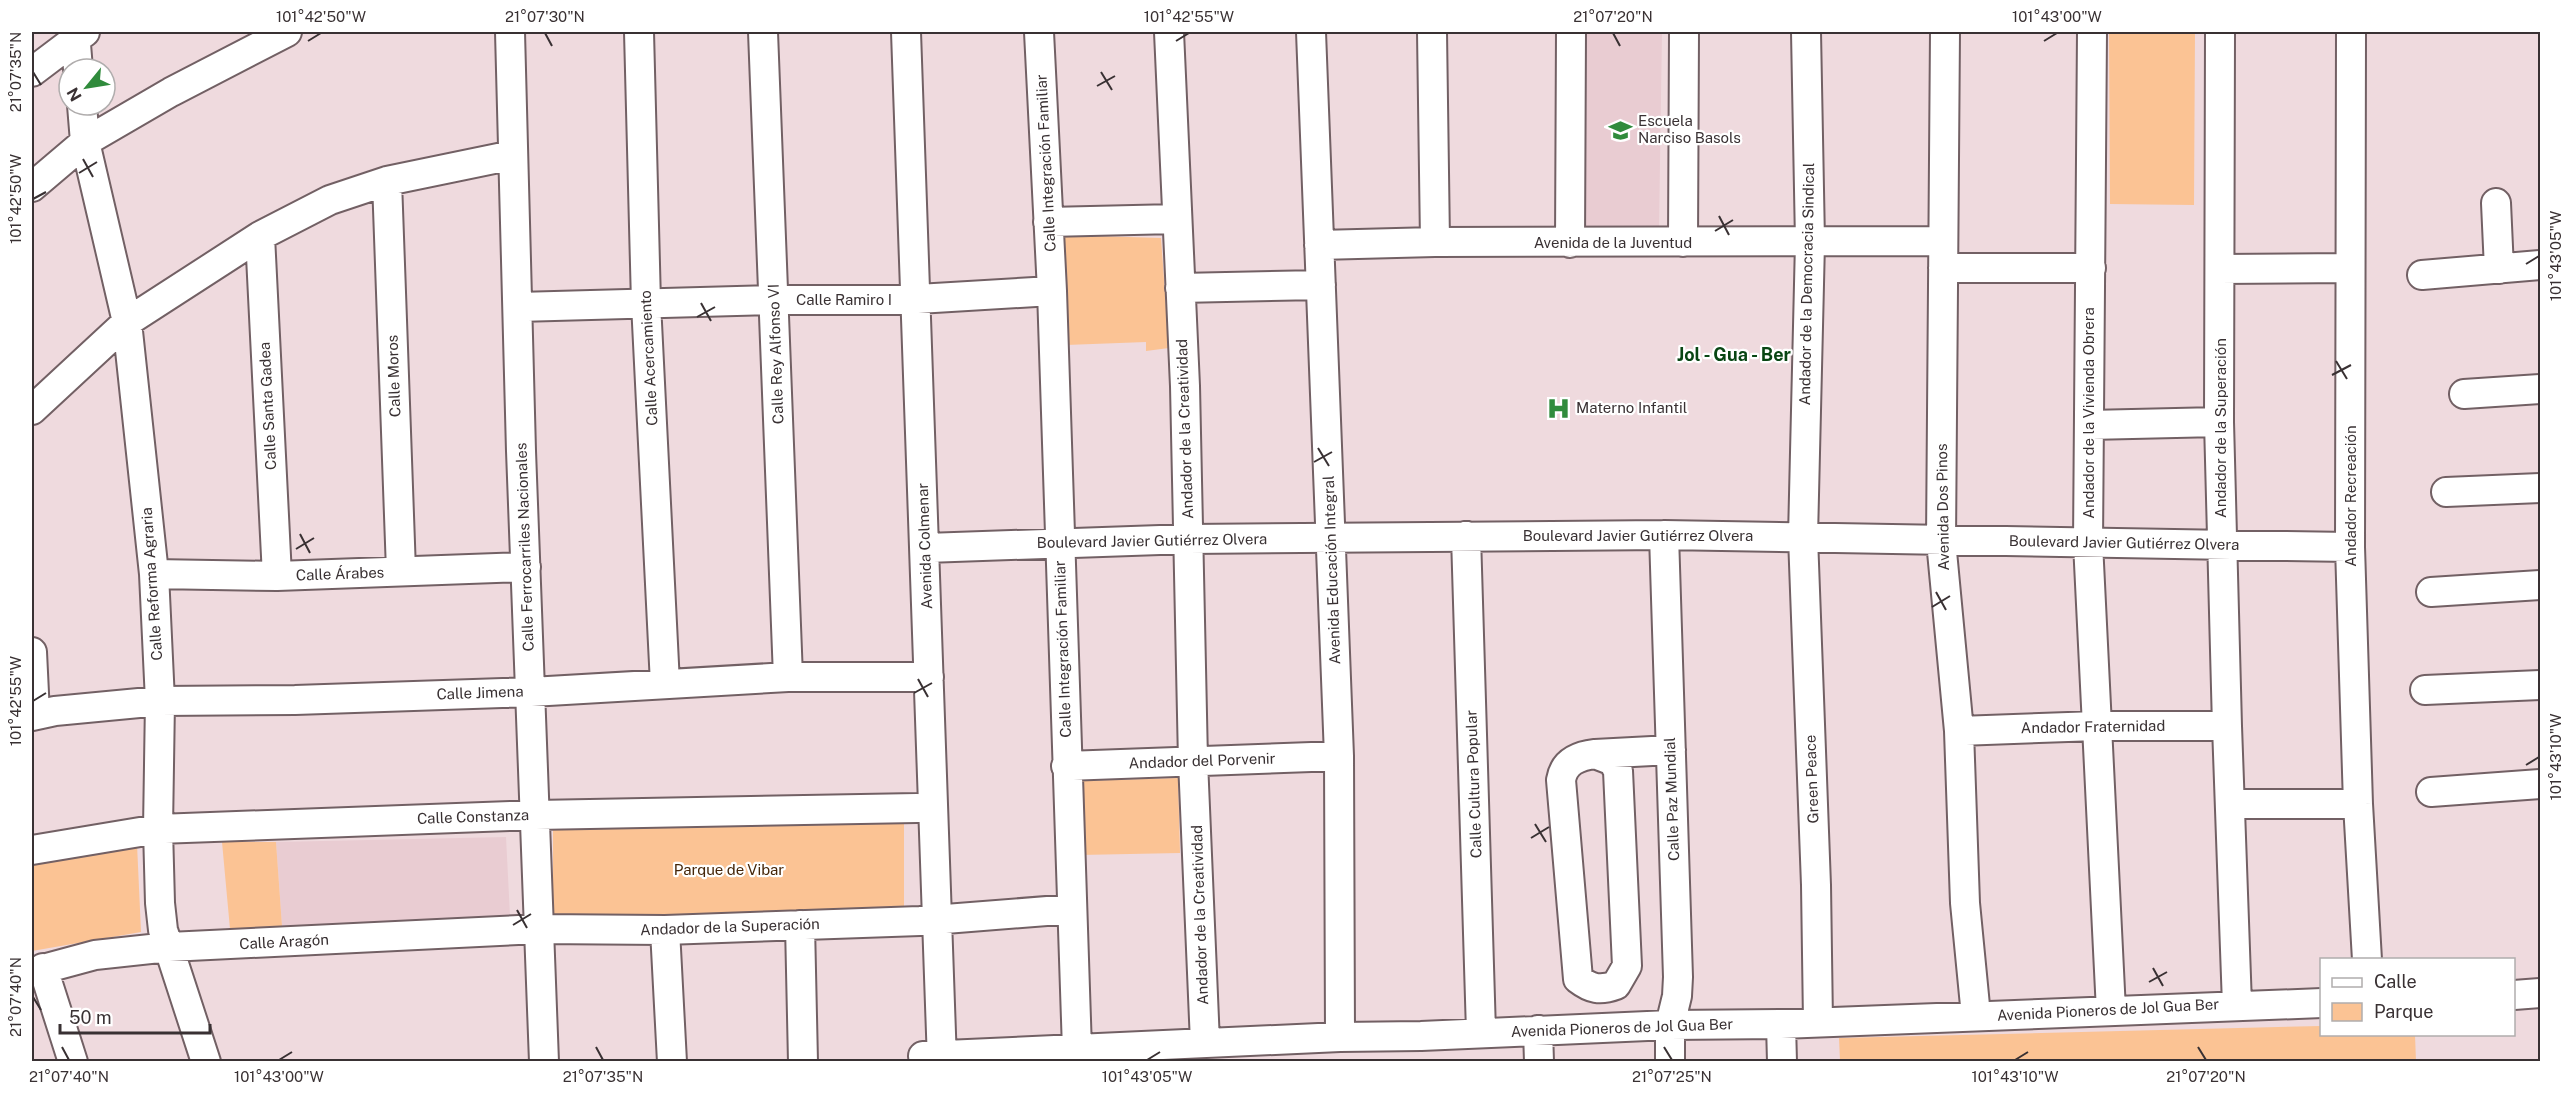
<svg xmlns="http://www.w3.org/2000/svg" width="2572" height="1093" viewBox="0 0 2572 1093" font-family="'Public Sans',sans-serif">
<style>
.built{fill:#e9ccd2}
.green{fill:#fbc394}
.lines{fill:none;stroke-linecap:round;stroke-linejoin:round}
.minor-casing{stroke:#726064;stroke-width:32}
.minor{stroke:#fff;stroke-width:28}
.ticks{fill:none;stroke:#393133;stroke-width:2}
.labels{text-anchor:middle;stroke-width:4.5;stroke-linejoin:round;paint-order:stroke}
.poi-label{font-size:15px;fill:#393133;stroke:#fff;text-anchor:start}
.street-label{font-size:15px;fill:#393133;stroke:#fff}
.park-label{font-size:15px;fill:#452609;stroke:#fff}
.quarter-label{font-size:18px;font-weight:bold;fill:#084613;stroke:#fff}
.neatline{fill:none;stroke:#393133;stroke-width:2}
.ticks-label{font-size:15px;text-anchor:middle;fill:#393133}
</style>
<rect width="100%" height="100%" fill="#efdade"/>
<!-- built -->
<path class="built" d="M1582 32H1662L1659 228 1575 231Z
M506 837 510 916 282 926 276 842Z"/>
<!-- green -->
<path class="green" d="M2109 32H2195L2194 205 2110 204Z
M1060 235 1161 238 1169 348 1146 351V342L1066 345Z
M1178 778 1180 853 1080 855 1078 781Z
M553 823H904V917H553Z
M222 842H276L282 926 230 929Z
M137 844 141 932 32 951V854Z
M2321 1026 2322 1034 2415 1035 2416 1061H1840L1839 1038Z"/>
<g class="lines">
<defs>
<path id="minor" d="M75 32 78 69
M510 32 521 451 544 1062
M639 32 646 303 665 684
M763 32 788 677
M906 32 942 1062
M1039 32 1052 291 1077 1050
M1169 32 1185 386 1193 761 1205 1043
M1311 32 1339 756 1340 1037
M1432 32 1435 242
M1806 32 1810 242 1803 537 1816 885 1818 1022
M1945 32 1941 541 1959 731 1965 903 1976 1016
M2092 32 2088 543 2111 1011
M2220 32 2219 422 2227 726 2237 1005
M2351 32 2350 547 2358 804 2367 960
M32 72 85 32
M82 105 85 142 127 322 154 574 160 701 158 829 160 903 163 930 206 1062
M387 181 401 571
M32 187 85 142 171 92 287 32
M2496 203 2499 269
M1048 222 1176 219
M260 236 277 576
M1683 242 1684 32
M1570 243 1571 32
M1319 245 1435 242 1943 241
M1943 268H2091
M2220 269 2350 268
M2422 275 2540 265
M1180 288 1321 285
M518 307 774 300H901L1052 291
M2464 394 2540 389
M32 410 127 322 260 236 330 200 387 181 513 155
M2089 425 2219 422
M2446 492 2540 488
M1664 535 1678 977 1677 996 1670 1025V1062
M1466 536 1481 1032
M926 548 1189 539 1664 535 2350 547
M154 574 277 576 526 567
M2431 592 2540 585
M32 652 35 714
M2425 690 2540 685
M32 716 55 711 160 701 295 700 531 692 788 677H929
M1959 731 2097 726H2227
M1595 754 1613 761 1618 771 1627 966 1616 985C1600 991 1591 989 1578 979L1561 780C1564 762 1578 756 1595 754Z
M1595 754 1671 750
M1066 766 1339 756
M2431 792 2540 784
M2230 804H2358
M32 850 158 829 536 815 917 808
M800 925 803 1062
M665 930 672 1062
M43 968 73 1062
M32 972 95 955 169 947 539 929 665 930 920 921 1072 909
M2514 995 2540 993
M1781 1024 1782 1062
M1538 1030 1539 1062
M923 1056 1340 1037 1421 1036 1670 1025 1781 1024 2322 1003"/>
</defs>
<!-- minor casing -->
<use href="#minor" class="minor-casing"/>
<!-- minor -->
<use href="#minor" class="minor"/>
</g>
<!-- ticks -->
<path class="ticks" d="M545 33 552 46M1613 33 1620 46M308 41 321 33M1176 41 1189 33M2044 41 2057 33M33 72 41 85M1101 72 1112 90M1097 86 1115 76M83 159 93 177M79 173 97 162M33 199 46 192M1719 216 1729 235M1715 231 1733 220M2526 264 2539 256M701 303 711 321M697 317 715 307M2336 361 2347 379M2332 375 2351 365M1318 448 1329 466M1314 462 1332 452M300 534 310 553M296 549 314 538M1936 592 1946 610M1932 607 1950 596M918 679 928 697M914 693 932 683M33 701 46 693M2526 765 2539 757M1535 824 1546 842M1531 838 1549 827M517 910 527 928M513 925 531 914M2153 968 2163 986M2149 982 2167 972M33 997 41 1010M62 1047 69 1060M596 1047 603 1060M1664 1047 1672 1060M2198 1047 2206 1060M279 1060 292 1052M1147 1060 1160 1052M2015 1060 2028 1052"/>
<!-- icons -->
<defs>
<symbol id="school-bare" viewBox="-9 -9 18 18"><path d="M0-5L7-2L0 1L-7-2ZM-4 1L0 2.5L4 1V4Q0 6-4 4Z" fill="#308b3c" stroke="#fff" stroke-width="2.5" paint-order="stroke"/></symbol>
<symbol id="hospital-bare" viewBox="-9 -9 18 18"><path d="M-5-5h3v3.5h4V-5h3V5h-3V1.5h-4V5h-3Z" fill="#308b3c" stroke="#fff" stroke-width="2.5" paint-order="stroke"/></symbol>
</defs>
<g fill-rule="evenodd">
<use href="#school-bare" x="1604" y="114" width="33" height="33"/>
<use href="#hospital-bare" x="1542" y="392" width="33" height="33"/>
</g>
<g class="labels">
<!-- poi labels -->
<g class="poi-label">
<text x="1638" y="126">Escuela<tspan x="1638" dy="17">Narciso Basols</tspan></text>
<text x="1576" y="413">Materno Infantil</text>
</g>
<!-- street labels -->
<g class="street-label">
<text transform="translate(1046 163) rotate(-93)" y="5">Calle Integración Familiar</text>
<text x="1613" y="248">Avenida de la Juventud</text>
<text transform="translate(1807 284) rotate(-89)" y="5">Andador de la Democracia Sindical</text>
<text x="844" y="305">Calle Ramiro I</text>
<text transform="translate(776 354) rotate(-92)" y="5">Calle Rey Alfonso VI</text>
<text transform="translate(649 358) rotate(-93)" y="5">Calle Acercamiento</text>
<text transform="translate(394 376) rotate(-92)" y="5">Calle Moros</text>
<text transform="translate(268 406) rotate(-93)" y="5">Calle Santa Gadea</text>
<text transform="translate(2089 413) rotate(-90)" y="5">Andador de la Vivienda Obrera</text>
<text transform="translate(2221 428) rotate(-90)" y="5">Andador de la Superación</text>
<text transform="translate(1185 429) rotate(-92)" y="5">Andador de la Creatividad</text>
<text transform="translate(2351 496) rotate(-90)" y="5">Andador Recreación</text>
<text transform="translate(1943 507) rotate(-91)" y="5">Avenida Dos Pinos</text>
<text x="1638" y="541">Boulevard Javier Gutiérrez Olvera</text>
<text transform="translate(1152 541) rotate(-1)" y="5">Boulevard Javier Gutiérrez Olvera</text>
<text transform="translate(2124 543) rotate(1)" y="5">Boulevard Javier Gutiérrez Olvera</text>
<text transform="translate(925 546) rotate(-92)" y="5">Avenida Colmenar</text>
<text transform="translate(525 547) rotate(-92)" y="5">Calle Ferrocarriles Nacionales</text>
<text transform="translate(1332 570) rotate(-92)" y="5">Avenida Educación Integral</text>
<text transform="translate(340 574) rotate(-2)" y="5">Calle Árabes</text>
<text transform="translate(152 584) rotate(-94)" y="5">Calle Reforma Agraria</text>
<text transform="translate(1063 649) rotate(-92)" y="5">Calle Integración Familiar</text>
<text transform="translate(480 693) rotate(-2)" y="5">Calle Jimena</text>
<text transform="translate(2093 727) rotate(-1)" y="5">Andador Fraternidad</text>
<text transform="translate(1202 761) rotate(-2)" y="5">Andador del Porvenir</text>
<text transform="translate(1812 779) rotate(-92)" y="5">Green Peace</text>
<text transform="translate(1474 784) rotate(-92)" y="5">Calle Cultura Popular</text>
<text transform="translate(1672 799) rotate(-92)" y="5">Calle Paz Mundial</text>
<text transform="translate(473 817) rotate(-2)" y="5">Calle Constanza</text>
<text transform="translate(1200 915) rotate(-92)" y="5">Andador de la Creatividad</text>
<text transform="translate(730 927) rotate(-2)" y="5">Andador de la Superación</text>
<text transform="translate(284 942) rotate(-3)" y="5">Calle Aragón</text>
<text transform="translate(2108 1010) rotate(-3)" y="5">Avenida Pioneros de Jol Gua Ber</text>
<text transform="translate(1622 1028) rotate(-2)" y="5">Avenida Pioneros de Jol Gua Ber</text>
</g>
<!-- park labels -->
<g class="park-label">
<text x="729" y="875">Parque de Vibar</text>
</g>
<!-- quarter labels -->
<g class="quarter-label">
<text x="1734" y="361">Jol - Gua - Ber</text>
</g>
</g>
<!-- border -->
<rect width="2572" height="1093" fill="none" stroke="#ffffff" stroke-width="66"/>
<!-- legend -->
<rect x="2320" y="958" width="195" height="78" fill="#ffffff" stroke="#b0adad" stroke-width="1.5"/>
<rect x="2332" y="978" width="30" height="9" fill="#ffffff" stroke="#b0adad" stroke-width="1.5"/>
<text x="2374" y="988" font-size="18" fill="#393133">Calle</text>
<rect x="2332" y="1003" width="30" height="18" fill="#fbc394" stroke="#b0adad" stroke-width="1.5"/>
<text x="2374" y="1018" font-size="18" fill="#393133">Parque</text>
<!-- north arrow -->
<g transform="translate(87 87) rotate(240)"><circle r="28" fill="#ffffff" stroke="#b0adad" stroke-width="1.5"/>
<path d="M0-4.5L10 22L0 15L-10 22Z" fill="#308b3c"/>
<text y="-9" font-size="16" font-weight="bold" text-anchor="middle" fill="#393133">N</text>
</g>
<!-- scale -->
<path d="M60 1024v9h150v-9" fill="none" stroke="#393133" stroke-width="3"/>
<text x="69" y="1024" font-size="18" fill="#393133" stroke="#ffffff" stroke-width="4.5" paint-order="stroke">50 m</text>
<rect x="33" y="33" width="2506" height="1027" class="neatline"/>
<g class="ticks-label">
<text x="321" y="22">101°42'50"W</text>
<text x="545" y="22">21°07'30"N</text>
<text x="1189" y="22">101°42'55"W</text>
<text x="1613" y="22">21°07'20"N</text>
<text x="2057" y="22">101°43'00"W</text>
<text transform="translate(16 72) rotate(-90)" y="5">21°07'35"N</text>
<text transform="translate(16 199) rotate(-90)" y="5">101°42'50"W</text>
<text transform="translate(2556 256) rotate(-90)" y="5">101°43'05"W</text>
<text transform="translate(16 701) rotate(-90)" y="5">101°42'55"W</text>
<text transform="translate(2556 757) rotate(-90)" y="5">101°43'10"W</text>
<text transform="translate(16 997) rotate(-90)" y="5">21°07'40"N</text>
<text x="69" y="1082">21°07'40"N</text>
<text x="279" y="1082">101°43'00"W</text>
<text x="603" y="1082">21°07'35"N</text>
<text x="1147" y="1082">101°43'05"W</text>
<text x="1672" y="1082">21°07'25"N</text>
<text x="2015" y="1082">101°43'10"W</text>
<text x="2206" y="1082">21°07'20"N</text>
</g>
</svg>
